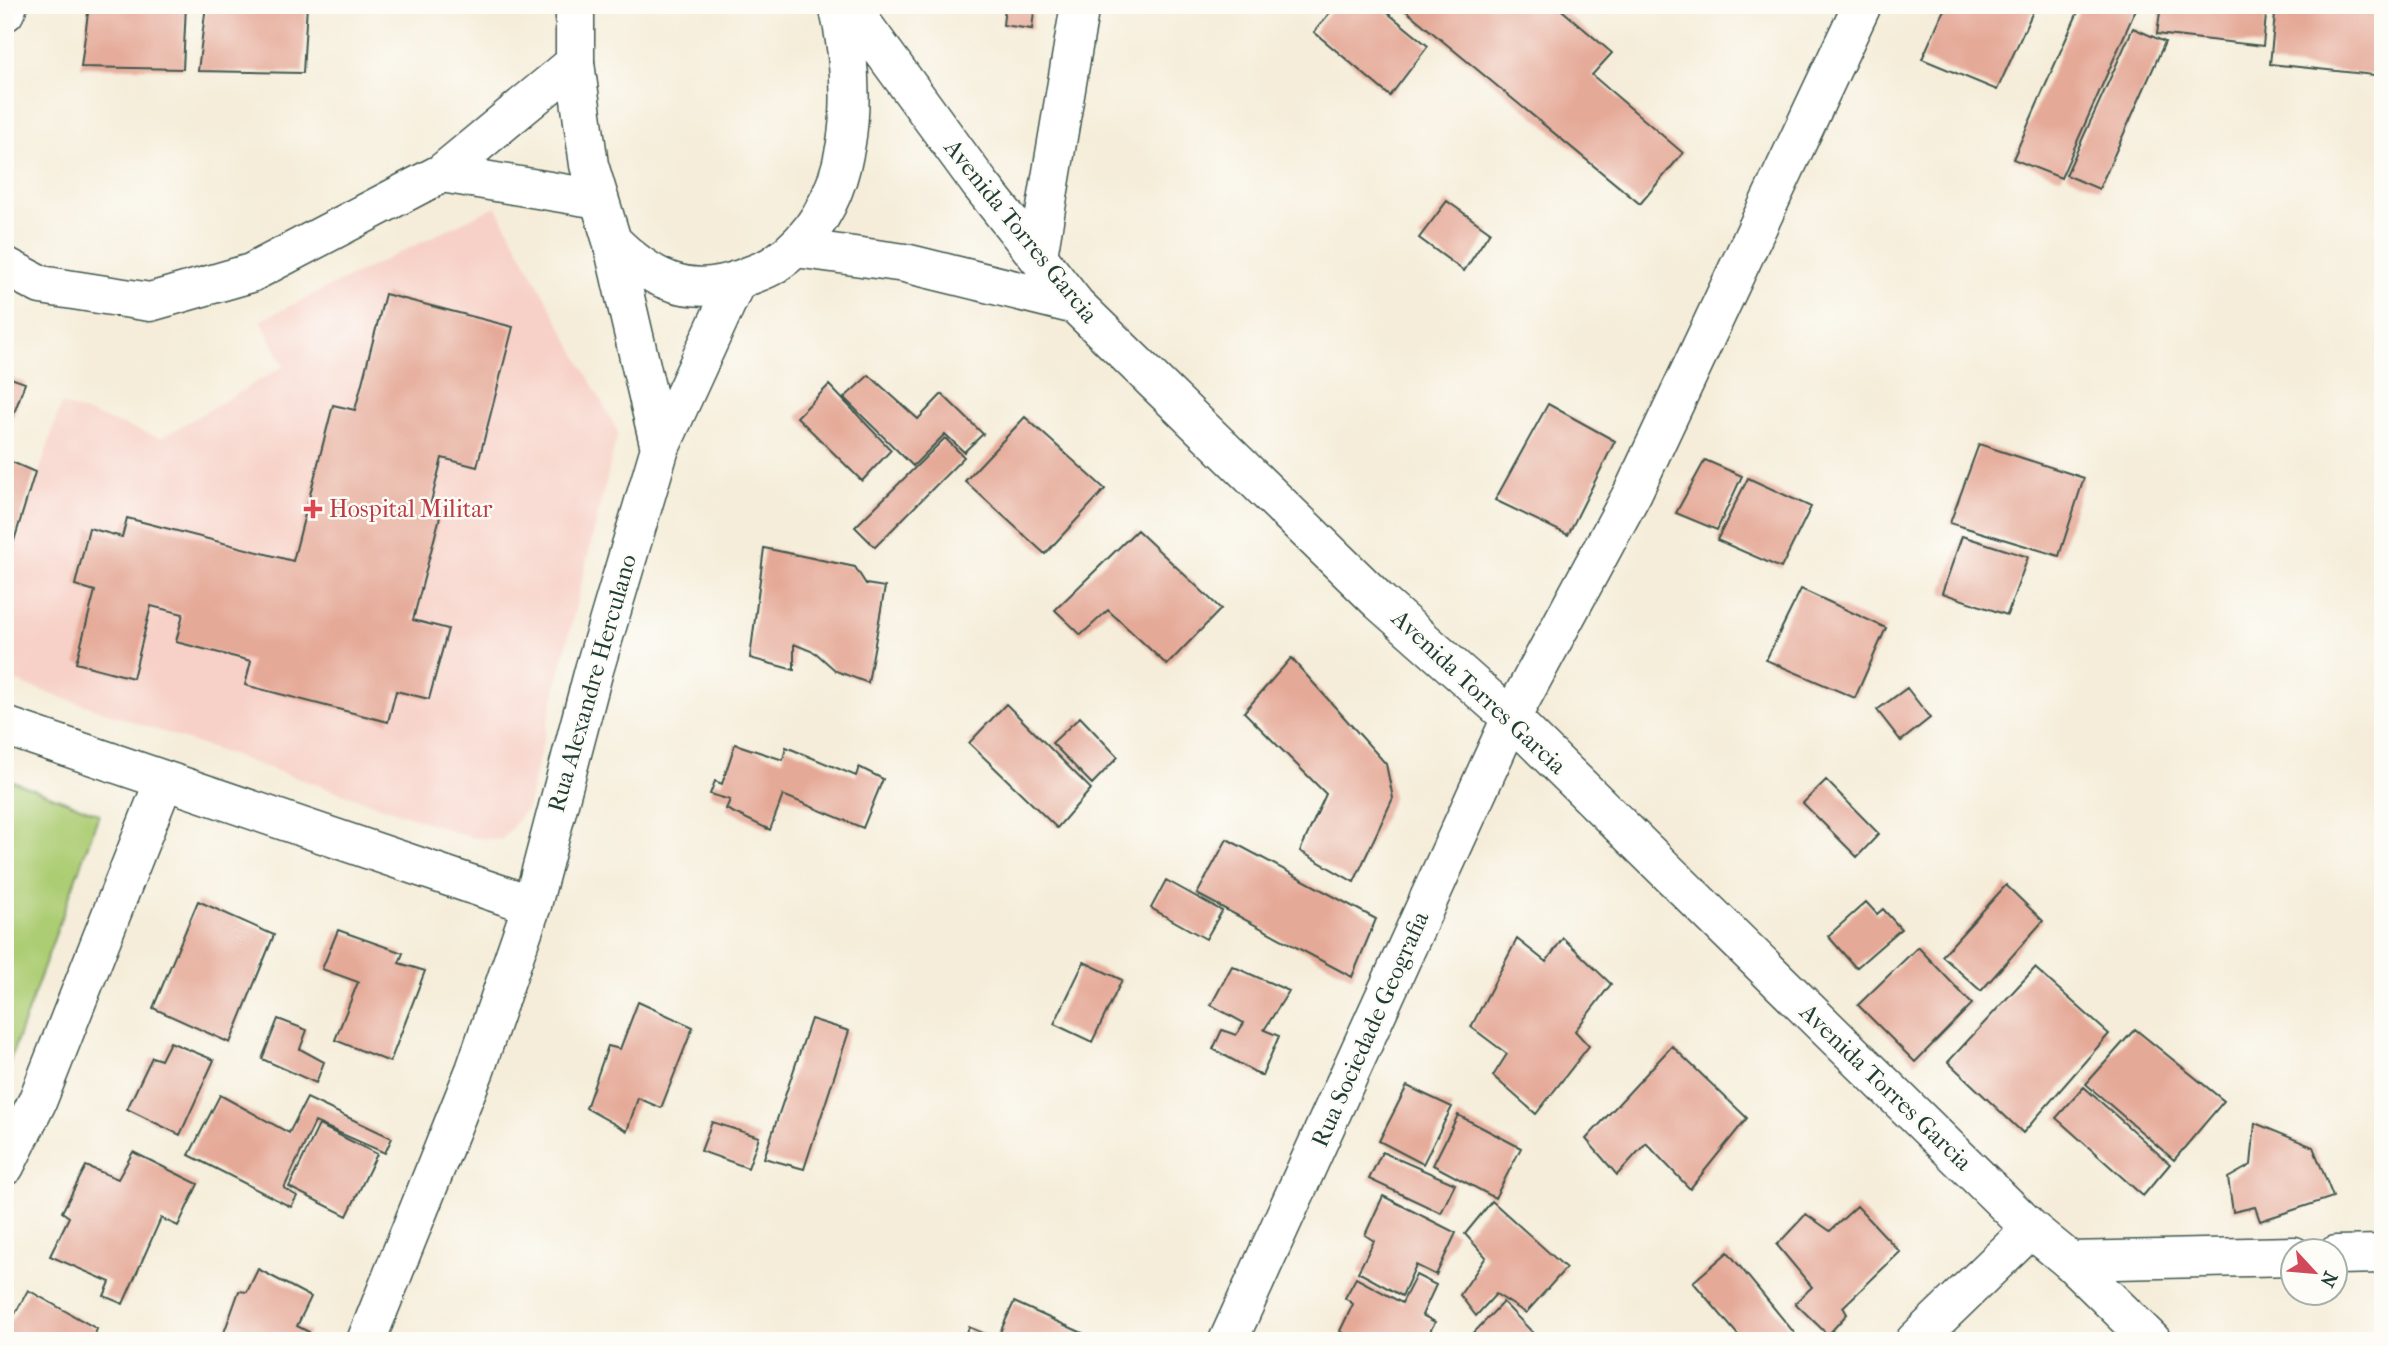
<svg xmlns="http://www.w3.org/2000/svg" width="2388" height="1346" viewBox="0 0 2388 1346" font-family="'IM FELL French Canon',serif">
<style>
.built{fill:#f7d1c7}
.green{fill:#adcd74;stroke:#668554;stroke-width:2}
.building{fill:#e5a997}
.lines{fill:none;stroke-linecap:round;stroke-linejoin:round}
.minor-casing{stroke:#3f574d;stroke-width:41}
.major-casing{stroke:#3f574d;stroke-width:41}
.minor{stroke:#fff;stroke-width:38}
.major{stroke:#fff;stroke-width:38}
.health-dot{fill:#e0444e;stroke:#fdfcf7;stroke-width:2.5}
.labels{text-anchor:middle;stroke-width:5;stroke-linejoin:round;paint-order:stroke}
.street-label{font-size:24px;fill:#1f3d34;stroke:#fdfcf7}
.health-label{font-size:24px;fill:#be3a42;stroke:#fdfcf7;text-anchor:start}
</style>
<rect width="100%" height="100%" fill="#fdfcf7"/>
<filter id="ink" filterUnits="userSpaceOnUse"><feTurbulence type="fractalNoise" baseFrequency=".0143" numOctaves="2"/><feDisplacementMap in="SourceGraphic" scale="14" xChannelSelector="R" yChannelSelector="G"/><feConvolveMatrix kernelMatrix="1 2 1 2 8 2 1 2 1" color-interpolation-filters="sRGB"/></filter>
<filter id="wash" filterUnits="userSpaceOnUse"><feTurbulence type="fractalNoise" baseFrequency=".00686" numOctaves="4" result="noise"/><feDisplacementMap in="SourceGraphic" scale="28" xChannelSelector="R" yChannelSelector="G"/><feGaussianBlur stdDeviation="1.57" result="paint"/><feColorMatrix in="noise" values="0 0 0 0 0 0 0 0 0 0 0 0 0 0 0 0 0 1.4 0 .05"/><feComposite in="paint" operator="in"/></filter>
<g filter="url(#wash)">
<rect width="100%" height="100%" fill="#f5edd9"/>
<!-- built -->
<path class="built" d="M496 206 618 432 527 808 502 840 470 837 5 678V581L61 404 161 438 284 366 261 320Z"/>
<!-- green -->
<path class="green" d="M5 778 99 814 5 1074Z"/>
<g id="blocks">
<!-- building -->
<path class="building" d="M89 5H186L183 69 81 67Z
M206 5H307L303 73 198 71Z
M1336 5H1378L1428 46 1390 96 1314 32Z
M1399 5H1556L1612 53 1592 75 1683 153 1640 204Z
M1946 5H2036L1997 90 1922 59Z
M2081 5H2128L2136 9 2061 178 2013 159Z
M2161 5H2267L2263 46 2157 34Z
M2276 5H2383V76L2270 64Z
M1005 7 1034 11 1032 29 1003 25Z
M2133 28 2165 42 2099 189 2066 175Z
M1447 201 1490 232 1464 271 1419 238Z
M385 294 513 327 477 467 442 458 429 510 441 513 413 620 448 629 429 699 396 691 388 722 245 685 251 661 176 642 183 614 151 606 133 678 76 663 95 591 75 585 89 528 122 537 127 518 293 561 333 405 355 410Z
M869 375 918 419 942 394 983 434 964 452 945 434 913 466 844 398Z
M5 376 25 383 6 435H5Z
M829 385 891 450 862 481 797 417Z
M1548 404 1615 441 1568 535 1495 500Z
M1025 417 1105 489 1045 554 965 481Z
M945 438 964 457 875 547 855 527Z
M1979 444 2084 478 2059 556 1950 523Z
M5 459 35 472 6 567H5Z
M1705 460 1742 476 1717 530 1676 513Z
M1748 478 1811 507 1781 568 1717 540Z
M1137 530 1221 609 1167 665 1108 610 1081 635 1055 610Z
M1962 536 2028 557 2007 615 1942 593Z
M764 548 855 567 866 584 885 587 868 683 836 671 816 653 794 644V670L750 658Z
M1801 589 1886 628 1855 698 1766 660Z
M1291 658 1386 764 1393 798 1354 882 1300 851 1326 794 1244 712Z
M1907 688 1930 718 1901 741 1877 710Z
M1006 704 1091 789 1057 828 969 743Z
M1080 717 1118 757 1092 784 1052 743Z
M735 744 783 760 786 747 856 776 859 767 883 779 863 828 783 795 770 830 726 809 730 800 710 794 715 781 722 784Z
M1826 780 1879 834 1857 857 1803 803Z
M1227 839 1376 919 1352 977 1197 894Z
M1166 880 1222 911 1206 939 1151 908Z
M2006 885 2043 921 1981 991 1942 956Z
M198 901 274 935 230 1043 153 1008Z
M1866 902 1877 914 1883 909 1901 929 1856 968 1828 936Z
M338 930 403 953 399 963 425 971 390 1062 335 1040 358 982 322 969Z
M1563 938 1611 984 1575 1031 1589 1046 1536 1114 1493 1076 1507 1054 1471 1027 1517 939 1546 962Z
M1918 947 1972 1004 1915 1062 1858 1005Z
M1084 962 1122 980 1092 1042 1054 1024Z
M1232 966 1289 991 1264 1030 1279 1036 1262 1076 1213 1049 1222 1030 1236 1035 1244 1023 1211 1005Z
M2035 968 2109 1034 2023 1133 1948 1062Z
M638 1002 693 1027 661 1108 638 1098 627 1131 586 1108 608 1046 620 1049Z
M278 1019 307 1030 300 1049 324 1062 316 1083 262 1059Z
M811 1019 849 1031 804 1169 764 1158Z
M2135 1029 2224 1101 2174 1160 2086 1084Z
M170 1042 214 1060 180 1135 127 1109 152 1057 161 1060Z
M1672 1046 1747 1118 1690 1189 1646 1143 1617 1175 1586 1139Z
M1407 1086 1452 1107 1423 1164 1379 1141Z
M2084 1087 2170 1164 2143 1196 2056 1118Z
M220 1095 289 1133 307 1098 392 1138 385 1153 315 1122 284 1188 297 1196 291 1207 189 1155Z
M1458 1115 1521 1148 1495 1198 1433 1165Z
M712 1122 759 1137 748 1168 701 1151Z
M2255 1123 2313 1147 2333 1197 2260 1221 2255 1207 2233 1212 2228 1178 2251 1165Z
M319 1125 377 1154 347 1216 289 1187Z
M133 1152 198 1184 178 1226 161 1218 123 1304 104 1296 110 1282 50 1256 69 1217 62 1212 86 1166 118 1179Z
M1382 1152 1455 1184 1441 1213 1369 1179Z
M1383 1196 1456 1233 1436 1275 1416 1265 1402 1296 1358 1272 1374 1241 1365 1235Z
M1492 1201 1566 1268 1526 1313 1496 1294 1476 1316 1460 1295 1486 1257 1465 1234Z
M1857 1206 1900 1252 1843 1307 1847 1314 1828 1335 1795 1303 1812 1287 1777 1245 1806 1214 1830 1231Z
M1728 1252 1801 1341H1743L1693 1282Z
M258 1269 311 1297 297 1326 309 1332 304 1341H221L239 1291 247 1292Z
M1416 1275 1436 1285 1422 1315 1435 1322 1425 1341H1356L1340 1331 1353 1304 1345 1298 1356 1278 1402 1303Z
M28 1290 97 1329 92 1341H5V1332Z
M1014 1302 1100 1341H964L969 1327 997 1339Z
M1503 1302 1541 1341H1466Z"/>
</g>
</g>
<g filter="url(#ink)">
<use href="#blocks" fill-opacity="0" stroke="#3f574d" stroke-width="2"/>
<g class="lines">
<defs>
<path id="minor" d="M5 12 8 5
M442 173 598 199
M1038 256 1080 5
M5 266 41 285 150 302 251 273 442 173 575 63
M5 726 532 905
M5 1166 37 1102 164 781
M2336 1255 2383 1254
M2070 1261 2294 1256
M1228 1341 1511 718 1633 492 1862 5
M1915 1341 2031 1229"/>
<path id="major" d="M575 5V63L589 165 612 241 660 448
M849 5 980 184 1076 305 1380 602 1511 718 2031 1229 2070 1261 2152 1341
M612 241C649 278 687 299 741 279 752 274 765 271 775 264 858 208 859 92 838 5
M796 248 905 263 1076 305
M366 1341 475 1070 532 905 594 670 660 448 737 280"/>
</defs>
<!-- minor casing -->
<use href="#minor" class="minor-casing"/>
<!-- major casing -->
<use href="#major" class="major-casing"/>
<!-- minor -->
<use href="#minor" class="minor"/>
<!-- major -->
<use href="#major" class="major"/>
</g>
</g>
<!-- markers -->
<path class="health-dot" d="M309.5 498.5h7v7h7v7h-7v7h-7v-7h-7v-7h7z"/>
<g class="labels">
<!-- street labels -->
<g class="street-label">
<text transform="translate(1021 231) rotate(51)" y="8">Avenida Torres Garcia</text>
<text transform="translate(592 683) rotate(-74)" y="8">Rua Alexandre Herculano</text>
<text transform="translate(1479 692) rotate(43)" y="8">Avenida Torres Garcia</text>
<text transform="translate(1370 1029) rotate(-66)" y="8">Rua Sociedade Geografia</text>
<text transform="translate(1886 1087) rotate(44)" y="8">Avenida Torres Garcia</text>
</g>
<!-- health labels -->
<g class="health-label">
<text x="329" y="517">Hospital Militar</text>
</g>
</g>
<!-- margin -->
<rect width="2388" height="1346" fill="none" stroke="#fdfcf7" stroke-width="28"/>
<!-- north arrow -->
<g transform="translate(2314 1272) rotate(116)"><circle r="33" fill="#fdfcf7" stroke="#a4b0a9" stroke-width="2"/>
<path d="M0-5L12 26L0 18L-12 26Z" fill="#d1495b"/>
<text y="-10" font-size="19" font-weight="bold" text-anchor="middle" fill="#1f3d34">N</text>
</g>
</svg>
